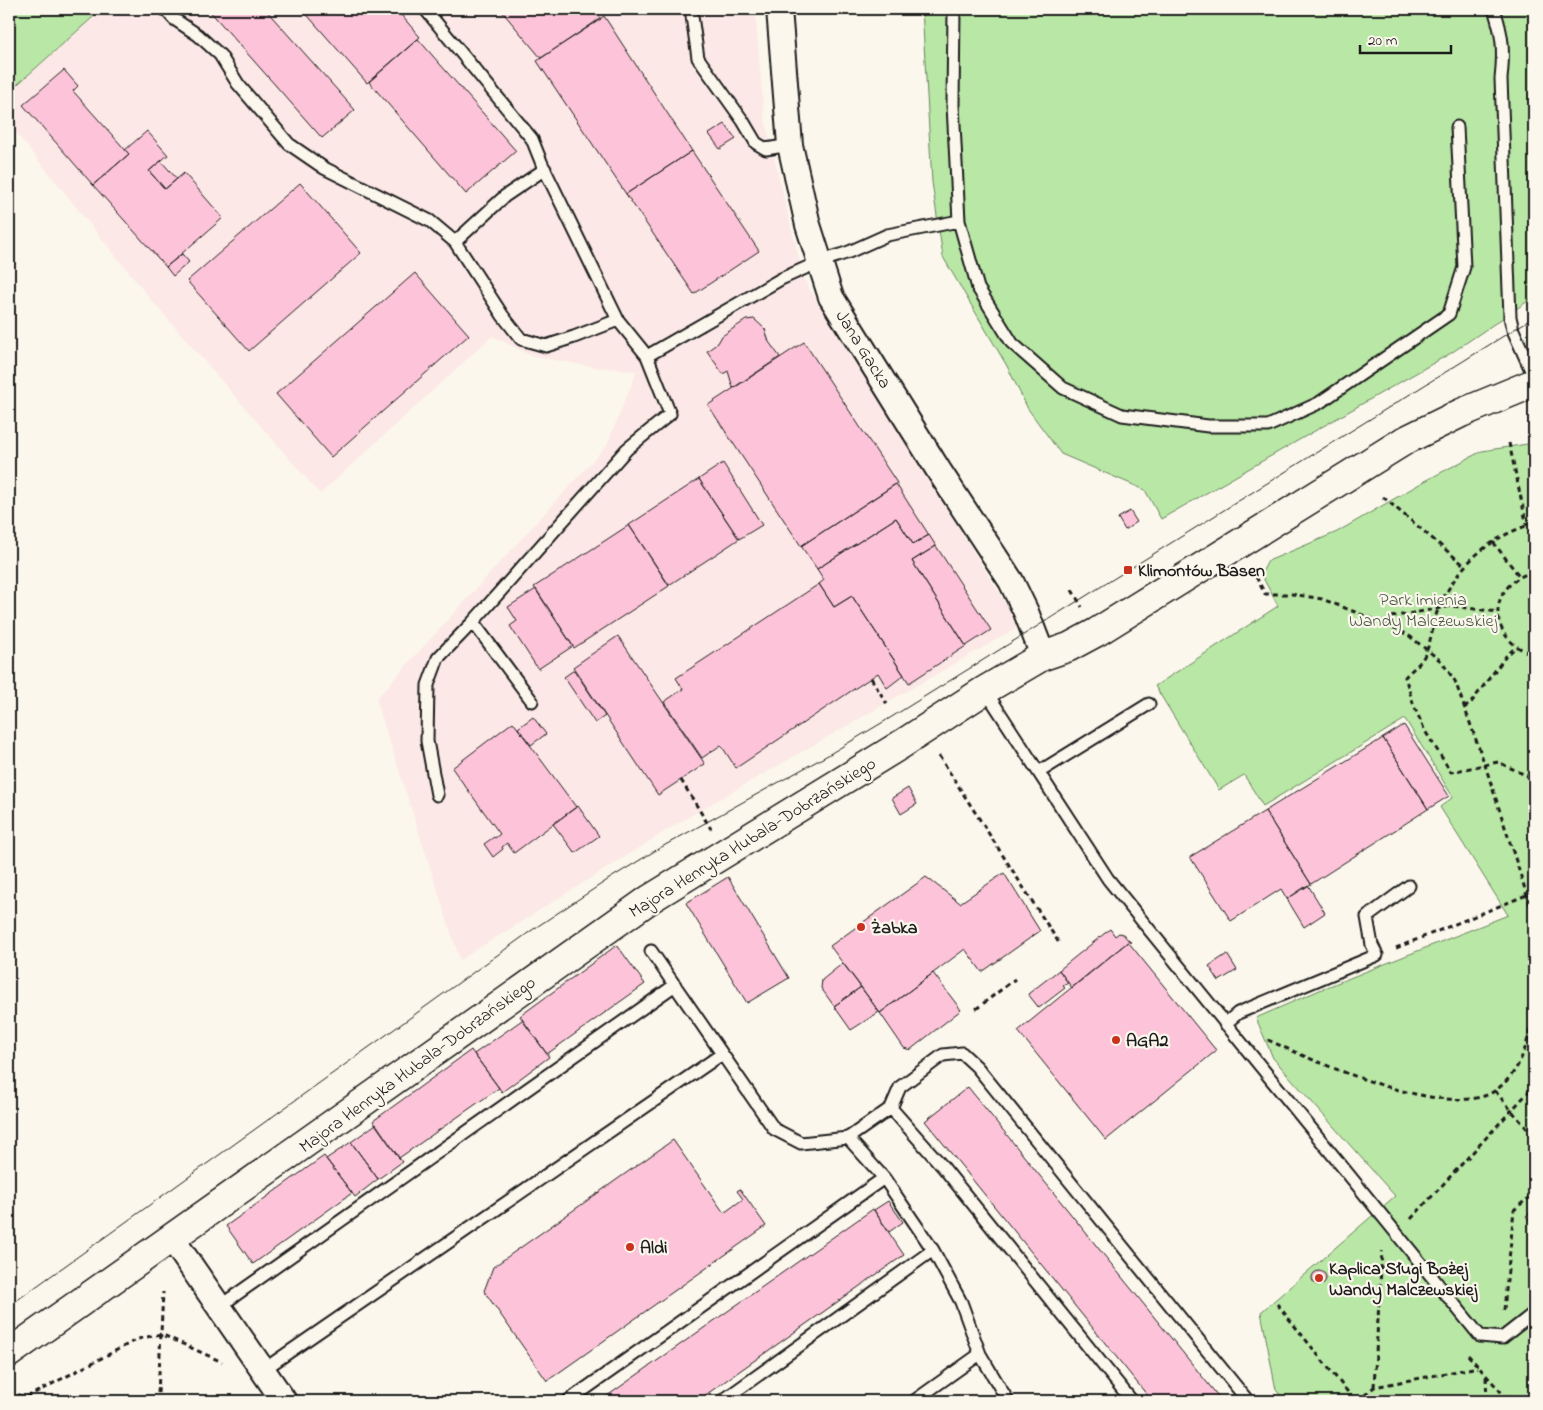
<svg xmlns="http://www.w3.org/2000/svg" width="1543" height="1410" viewBox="0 0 1543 1410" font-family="'Indie Flower',sans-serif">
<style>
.built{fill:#fce8e6}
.green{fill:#b9e7a5;stroke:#6a8260}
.building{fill:#fdc4d9;stroke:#1c1c1c}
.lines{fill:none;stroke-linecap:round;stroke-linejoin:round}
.service-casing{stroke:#1c1c1c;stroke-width:15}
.minor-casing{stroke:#1c1c1c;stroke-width:28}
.tertiary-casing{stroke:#1c1c1c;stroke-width:31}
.path{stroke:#1c1c1c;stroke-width:3;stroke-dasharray:5 4;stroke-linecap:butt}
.service{stroke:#fbf7ec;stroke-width:11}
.minor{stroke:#fbf7ec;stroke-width:24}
.tertiary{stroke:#fbf7ec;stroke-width:28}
.tram{stroke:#1c1c1c;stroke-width:1}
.poi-dot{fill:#c8321e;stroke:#fbf7ec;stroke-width:2}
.labels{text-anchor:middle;stroke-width:4.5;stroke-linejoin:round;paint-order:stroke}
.street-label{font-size:18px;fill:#1c1c1c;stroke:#fbf7ec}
.poi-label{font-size:18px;font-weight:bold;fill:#1c1c1c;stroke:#fbf7ec;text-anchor:start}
.park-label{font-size:18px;fill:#4b5945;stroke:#fbf7ec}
</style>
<rect width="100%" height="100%" fill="#fbf7ec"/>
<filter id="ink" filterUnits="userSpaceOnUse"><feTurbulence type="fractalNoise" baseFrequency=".02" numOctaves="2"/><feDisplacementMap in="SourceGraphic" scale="10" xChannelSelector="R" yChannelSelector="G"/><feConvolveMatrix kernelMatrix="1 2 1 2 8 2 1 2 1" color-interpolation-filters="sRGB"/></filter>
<g filter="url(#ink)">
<!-- built -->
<path class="built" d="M102 9H755L764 116 804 280 1020 626 680 822 460 960 376 699 607 445 637 371 595 367 532 356 492 336 320 494 153 302 9 124V93Z"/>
<!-- green -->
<path class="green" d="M9 9H102L9 92Z
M922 9H1534V297L1451 353 1161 519 1145 490 1061 454 1028 409 1007 366 943 257 932 182Z
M1534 443V1401H1286L1276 1390 1261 1312 1395 1196 1273 1058 1256 1018 1322 989 1508 915 1440 807 1453 797 1405 719 1263 806 1244 775 1219 790 1155 686 1278 606 1261 574 1268 561 1337 532 1423 482 1482 451Z"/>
<!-- building -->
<path class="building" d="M208 9H265L355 110 322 138Z
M302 9H396L420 37 367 83Z
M500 9H592L601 19 541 58Z
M604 16 692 151 626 194 537 61Z
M418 39 516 151 466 194 369 82Z
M64 70 78 86 73 91 129 154 93 185 23 105Z
M725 124 736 139 720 149 709 134Z
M147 131 168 155 149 171 165 189 184 173 223 218 166 267 93 185 129 154 125 150Z
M692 151 759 251 694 294 626 194Z
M161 161 177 179 165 189 149 171Z
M300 183 361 253 249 351 187 281Z
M182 254 189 262 173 276 166 267Z
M415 273 469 335 331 457 276 394Z
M754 319 765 329 769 342 780 357 733 388 728 371 723 374 707 351 718 343 722 336 746 320Z
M804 342 897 483 801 546 708 405Z
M723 463 762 525 739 539 699 479Z
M699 479 739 539 669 585 629 525Z
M896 484 929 535 913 544 896 518 817 569 801 546Z
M1130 511 1137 522 1125 530 1118 518Z
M896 518 913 544 929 535 936 546 912 561 966 646 909 683 852 596 834 607 819 584 824 580 817 569Z
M629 525 669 586 574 648 534 587Z
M936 546 991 630 966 646 912 561Z
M819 584 834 607 852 596 904 675 887 688 878 673 736 768 721 745 702 758 664 702 683 689 676 678Z
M536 589 573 646 538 669 510 626 517 621 508 607Z
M618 636 705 764 658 795 573 667Z
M574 670 605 716 595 723 564 677Z
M533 717 546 734 531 745 518 728Z
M513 722 576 807 514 853 507 843 502 847 503 849 493 857 484 844 494 837 495 838 500 834 452 768Z
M1404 725 1449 796 1428 809 1383 738Z
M1383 738 1428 809 1311 884 1265 811Z
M908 788 917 804 901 814 892 798Z
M578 806 599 836 575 853 553 824Z
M1265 811 1311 884 1287 899 1281 889 1231 921 1190 857Z
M1004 873 1040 931 982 972 965 949 880 1013 830 946 926 877 960 903Z
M728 877 789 978 747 1003 686 903Z
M1308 885 1325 913 1304 927 1287 899Z
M1110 929 1115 936 1119 933 1123 934 1129 941 1072 988 1059 970Z
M1129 941 1131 942 1129 943 1215 1049 1217 1050 1106 1140 1018 1031Z
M617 945 645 984 547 1054 520 1016Z
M1227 954 1237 970 1219 981 1209 966Z
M843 963 861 987 834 1006 821 988 822 980Z
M1059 970 1068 983 1063 986 1065 988 1039 1008 1028 994Z
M933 973 961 1010 910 1050 904 1048 880 1013Z
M861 987 879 1012 851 1030 834 1006Z
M522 1020 549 1057 502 1092 474 1054Z
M471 1050 499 1088 399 1158 373 1121Z
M968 1087 1222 1401H1152L925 1121Z
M376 1124 402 1162 378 1179 351 1142Z
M673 1140 724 1213 743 1199 737 1191 740 1189 766 1226 547 1381 484 1291 493 1267Z
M351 1142 378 1179 355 1197 326 1159Z
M324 1156 352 1193 253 1264 226 1226Z
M888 1201 903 1222 889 1232 874 1210Z
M873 1209 904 1255 697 1401H600Z
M1534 1209V1226L1526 1216Z
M1312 1278a7 7 0 1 1 14 0a7 7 0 1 1-14 0Z"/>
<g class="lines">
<defs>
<path id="service" d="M165 9 174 19 198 35 220 55 238 84 289 144 324 168 430 221 455 242 503 316 521 339 546 346 574 337 618 320
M425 9 532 139 542 164 618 320 647 356 670 414 627 449 473 622 438 658 428 685 427 741 437 795
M691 9 698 58 743 121 756 143 766 149 790 145
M954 9 953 105 959 221 978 288 1012 343 1063 388 1122 415 1208 426H1268L1319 403 1449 314 1464 267 1457 127
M1494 9C1503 36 1504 50 1501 79L1510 317 1513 330 1534 377
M455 242 505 196 545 169
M647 356 781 279 819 262 849 252 887 235 959 221
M473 622 532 701
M985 690 1108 879 1480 1336 1502 1338 1534 1313
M1039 772 1149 704
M651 951 774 1129 801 1143 848 1138 891 1108 900 1087 943 1055 962 1053 977 1067 1248 1401
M1225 1024 1238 1013 1377 955 1372 945 1367 917 1409 886
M891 1108 943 1167 1132 1401
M933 1250 961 1302 980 1354 1008 1401
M220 1306 675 985
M263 1370 722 1054
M568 1401 884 1178 848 1138
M722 1401 933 1250 884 1178
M914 1401 980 1354"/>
<path id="minor" d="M779 9 790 145 808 225 831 297 939 471 1011 581 1026 612 1043 656
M171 1237 284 1401"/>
<path id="tertiary" d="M9 1353 650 899 902 744 985 690 1043 656 1069 647 1097 632 1404 441 1461 413 1534 383"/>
</defs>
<!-- service casing -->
<use href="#service" class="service-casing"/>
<!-- minor casing -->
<use href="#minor" class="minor-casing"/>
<!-- tertiary casing -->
<use href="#tertiary" class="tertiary-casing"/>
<!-- path -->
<path class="path" d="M1509 443 1527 526
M1383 497 1465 566
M1534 523C1489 538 1460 562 1439 607 1432 623 1432 643 1423 658 1419 665 1410 671 1405 677L1414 706 1425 731 1451 772 1498 762 1534 779
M1493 542 1520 577
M1252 569 1265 594H1292L1322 599 1388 625 1408 635 1441 661 1455 681 1485 765 1534 917
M1534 573C1526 573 1519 577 1513 582 1484 606 1500 646 1534 654
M1072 590 1082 607
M1388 625 1391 617 1452 606 1498 612
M871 678 887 704
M1464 708 1470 704 1506 656 1516 647
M939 756 1059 943
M681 780 711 829
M1396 948 1534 892
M976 1009 1015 979
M1268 1040C1314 1061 1451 1123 1496 1090 1524 1070 1530 1036 1534 1003
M1495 1091 1534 1137
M1411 1219 1534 1086
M1277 1304 1355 1401
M1504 1310 1514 1210 1534 1193
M1468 1355 1509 1401
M1486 1377 1487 1401
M1374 1387 1382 1251
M9 1393 27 1397 138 1339 161 1334 222 1362
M162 1401 158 1394 163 1292
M1358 1401 1374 1387 1478 1367"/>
<!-- service -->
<use href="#service" class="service"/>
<!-- minor -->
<use href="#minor" class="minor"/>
<!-- tertiary -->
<use href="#tertiary" class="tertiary"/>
<!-- tram -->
<path class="tram" d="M9 1306 535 928 609 879 658 849 828 755 890 718 1534 317"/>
</g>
</g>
<!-- markers -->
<g class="poi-dot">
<rect x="1123" y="565" width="10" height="10" rx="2.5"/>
<circle cx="861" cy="927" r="5"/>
<circle cx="1116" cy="1040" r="5"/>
<circle cx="630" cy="1247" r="5"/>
<circle cx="1319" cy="1278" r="5"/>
</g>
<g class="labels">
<!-- street labels -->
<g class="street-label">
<text transform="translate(864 349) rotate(58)" y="6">Jana Gacka</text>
<text transform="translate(752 837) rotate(-32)" y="6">Majora Henryka Hubala-Dobrzańskiego</text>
<text transform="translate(417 1064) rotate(-36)" y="6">Majora Henryka Hubala-Dobrzańskiego</text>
</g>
<!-- poi labels -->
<g class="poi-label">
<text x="1138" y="576">Klimontów Basen</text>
<text x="871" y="933">Żabka</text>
<text x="1126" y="1046">AGA2</text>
<text x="640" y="1253">Aldi</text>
<text x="1329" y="1274">Kaplica Sługi Bożej<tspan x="1329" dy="21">Wandy Malczewskiej</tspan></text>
</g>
<!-- park labels -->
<g class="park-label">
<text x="1423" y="605">Park imienia<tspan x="1423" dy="21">Wandy Malczewskiej</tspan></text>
</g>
</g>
<!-- margin -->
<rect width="1543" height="1410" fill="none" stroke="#fbf7ec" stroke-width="30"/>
<rect x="15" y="15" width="1513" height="1380" fill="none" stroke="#1c1c1c" stroke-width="2" filter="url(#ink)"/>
<!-- scale -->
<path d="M1360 45v8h91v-8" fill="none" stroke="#1c1c1c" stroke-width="2.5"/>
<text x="1368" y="45" font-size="15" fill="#1c1c1c" stroke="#fbf7ec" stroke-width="4" paint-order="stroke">20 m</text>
</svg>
